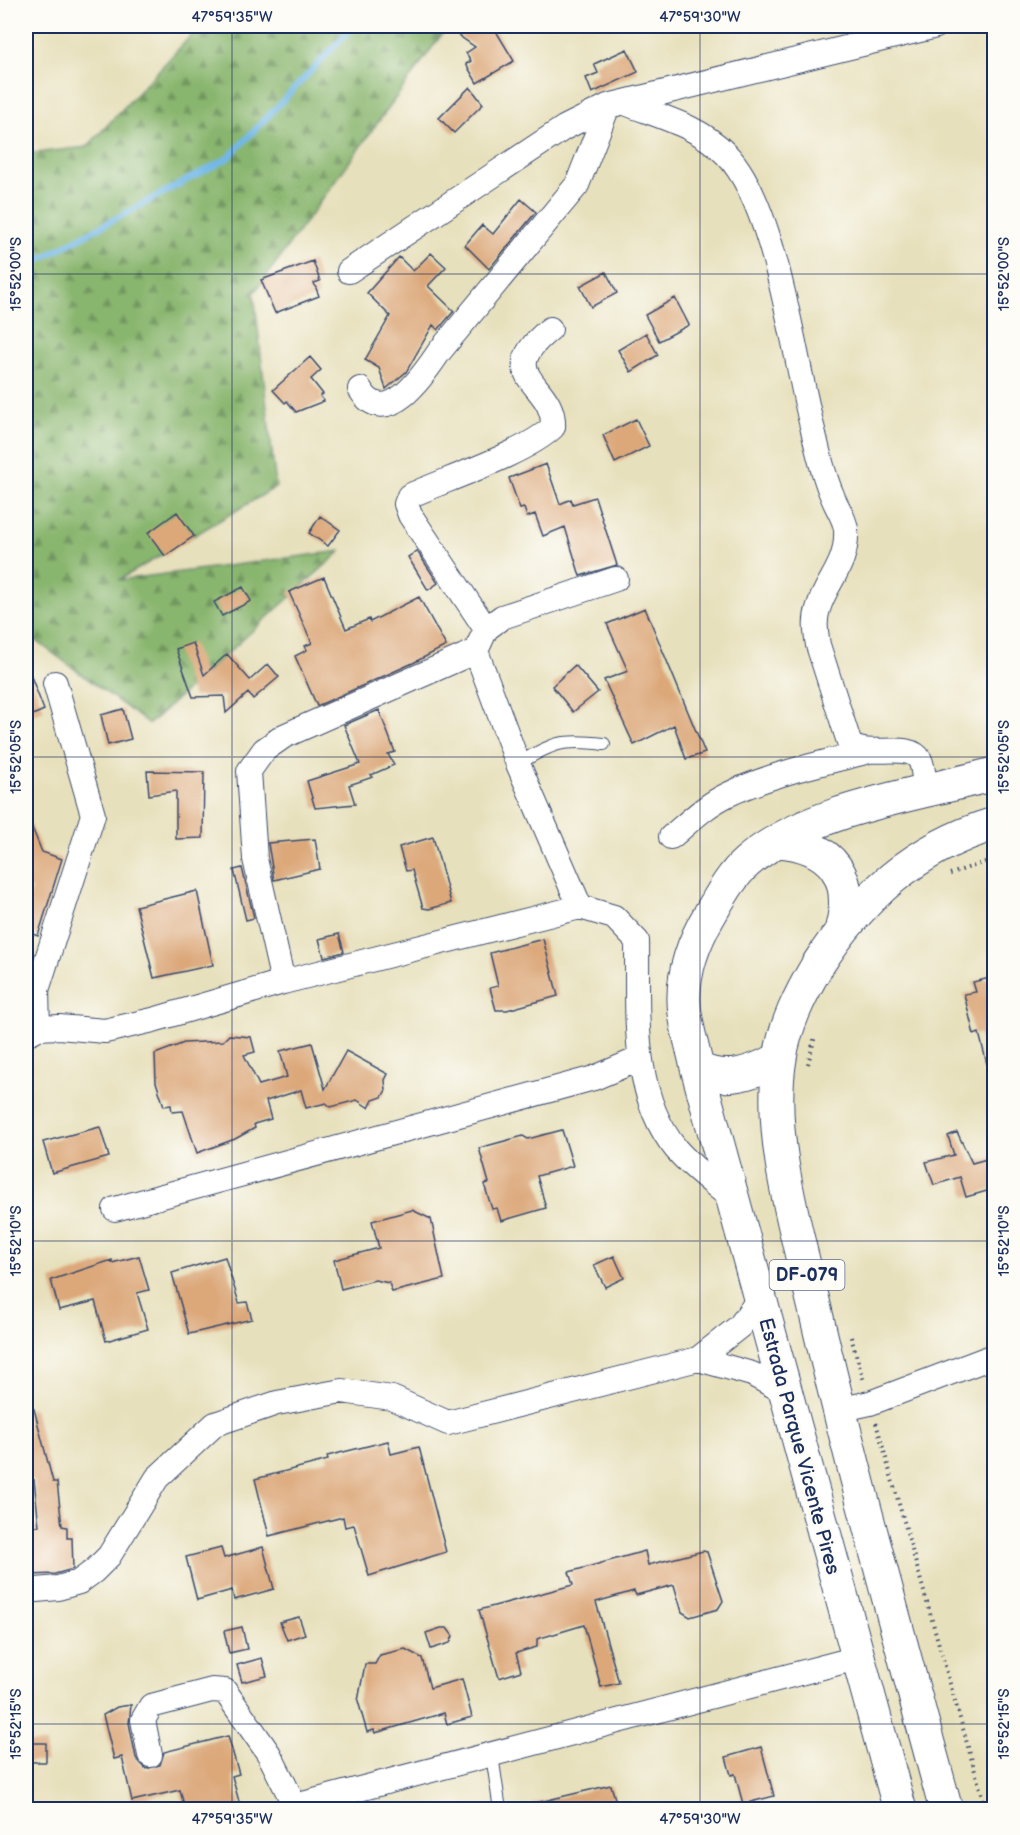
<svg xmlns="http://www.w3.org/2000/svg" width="1020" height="1835" viewBox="0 0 1020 1835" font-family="'Balsamiq Sans',sans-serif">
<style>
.forest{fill:url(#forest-firs);stroke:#527266;stroke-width:1.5}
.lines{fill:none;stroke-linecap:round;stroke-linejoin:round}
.stream{stroke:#72b8e9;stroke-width:6}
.building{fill:#dca87a}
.lane-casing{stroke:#3a4a6c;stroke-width:14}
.street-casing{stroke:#3a4a6c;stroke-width:26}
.primary-casing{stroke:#3a4a6c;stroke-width:35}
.path{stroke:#3a4a6c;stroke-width:4;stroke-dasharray:1.5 4.5;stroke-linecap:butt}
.lane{stroke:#fff;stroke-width:12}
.street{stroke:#fff;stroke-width:24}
.primary{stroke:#fff;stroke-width:33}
.ticks{fill:none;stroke:#1b2f5e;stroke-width:1.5;stroke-opacity:0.45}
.labels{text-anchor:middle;stroke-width:6;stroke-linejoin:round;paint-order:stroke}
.shield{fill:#fdfcf7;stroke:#5f6c8c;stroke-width:1.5}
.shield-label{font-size:18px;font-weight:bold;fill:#1b2f5e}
.street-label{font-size:20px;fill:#1b2f5e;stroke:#fdfcf7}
.neatline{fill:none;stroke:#1b2f5e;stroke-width:2}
.ticks-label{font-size:15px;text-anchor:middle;fill:#1b2f5e}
</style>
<defs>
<pattern id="forest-firs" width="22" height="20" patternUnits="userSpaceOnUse" patternTransform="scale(1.5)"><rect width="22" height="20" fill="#89b66e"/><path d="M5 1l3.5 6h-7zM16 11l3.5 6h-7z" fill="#6f945e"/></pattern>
</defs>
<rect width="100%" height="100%" fill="#fdfcf7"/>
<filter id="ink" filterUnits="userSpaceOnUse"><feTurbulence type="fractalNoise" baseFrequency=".0167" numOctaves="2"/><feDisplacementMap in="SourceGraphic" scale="12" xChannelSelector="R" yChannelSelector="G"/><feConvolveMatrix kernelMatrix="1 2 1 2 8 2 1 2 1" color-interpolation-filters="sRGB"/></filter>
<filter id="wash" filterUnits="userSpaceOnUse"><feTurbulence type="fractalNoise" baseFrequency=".008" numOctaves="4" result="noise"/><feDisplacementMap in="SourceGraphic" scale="24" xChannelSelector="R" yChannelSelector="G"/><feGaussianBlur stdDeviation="1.35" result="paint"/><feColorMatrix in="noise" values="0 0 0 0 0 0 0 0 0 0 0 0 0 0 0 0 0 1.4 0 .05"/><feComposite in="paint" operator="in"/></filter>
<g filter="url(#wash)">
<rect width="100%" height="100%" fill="#e7e0bc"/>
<!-- forest -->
<path class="forest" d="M200 26H423L442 34 254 293 276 487 119 580 341 551 149 724 26 633V154L87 147Z"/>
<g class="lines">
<!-- stream -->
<path class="stream" d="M26 267 228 158 354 26"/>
</g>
<g id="blocks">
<!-- building -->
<path class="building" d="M445 26H493L514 61 477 83 466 64 471 61 466 53 475 47Z
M627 49 638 72 592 93 586 78 598 73 594 64Z
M470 87 483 104 454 133 439 118Z
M521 199 536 212 489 269 465 245 482 225 493 234Z
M431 253 446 267 428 286 454 311 438 330 433 325 406 372 386 389 379 368 365 360 390 316 367 293 399 257 413 271Z
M313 261 320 281 314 283 319 296 275 313 261 280Z
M606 272 617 293 591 307 580 286Z
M675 298 689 325 659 341 645 315Z
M646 333 658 355 631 372 618 350Z
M310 357 321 370 311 379 323 394 320 396 324 401 296 412 287 401 285 403 273 390Z
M636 419 649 446 615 463 603 435Z
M546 464 560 504 571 499 573 504 595 497 617 565 580 576 565 527 543 536 535 514 527 517 524 508 520 509 509 478Z
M177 512 194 536 165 556 148 533Z
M320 516 340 530 328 546 309 533Z
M417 551 438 583 428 590 408 557Z
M324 577 346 629 369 619 370 622 419 597 446 646 413 663 317 706 295 656 307 650 305 646 312 643 289 592Z
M243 587 251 601 222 616 214 602Z
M645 608 705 753 686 759 674 725 634 745 604 680 628 671 607 624Z
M193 643 204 675 227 654 250 680 268 664 279 677 253 699 248 693 226 713 224 696 193 697 176 649Z
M575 665 598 692 573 712 552 686Z
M27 666 44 710 26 718V667Z
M123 709 131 739 108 745 101 715Z
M379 710 395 752 388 754 394 765 371 775 373 777 349 785 355 804 315 808 307 781 360 764 344 725Z
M147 771 204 772 203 838 176 839V791L149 795Z
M26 813 42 852 62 859 38 936 26 931V907L32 889 26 886Z
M433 837 451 903 429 909 423 908 412 870 406 871 399 847Z
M315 839 320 869 274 880 268 843Z
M242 868 254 918 246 920 234 870Z
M197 891 213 965 154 978 136 906Z
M339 934 344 952 324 957 319 939Z
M543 939 558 996 507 1010H496L490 988 498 986 490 953Z
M994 977V1071L989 1072 979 1033 974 1035 964 994 976 992 973 982Z
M229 1035 251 1037 255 1052 244 1055 259 1085 287 1077 280 1051 312 1043 325 1089 346 1051 388 1074 385 1080 386 1090 382 1097 373 1100 369 1108 357 1100 331 1107 326 1103 306 1108 301 1090 266 1101 271 1119 254 1124 255 1128 235 1139 197 1153 183 1111 172 1112 171 1105 164 1106 156 1082 155 1054 184 1043 223 1041Z
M100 1127 109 1157 52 1173 43 1142Z
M562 1130 573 1166 537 1176 546 1208 501 1221 497 1208 492 1209 484 1184 489 1183 479 1148 523 1136 528 1139Z
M957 1132 972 1163 994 1157V1189L966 1197 960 1177 934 1185 926 1162 954 1155 948 1136Z
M412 1210 431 1219 444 1279 392 1292 389 1283 375 1280 341 1289 334 1260 379 1248 372 1221Z
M139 1256 149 1290 137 1293 148 1329 106 1341 95 1301 59 1310 51 1280 112 1260V1263Z
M614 1256 624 1278 605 1287 594 1265Z
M225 1257 239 1303 247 1302 252 1319 189 1334 172 1273Z
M28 1409H34L53 1482H57L62 1526 67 1527V1538H72L73 1569 55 1574 29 1575 27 1527 39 1526 34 1480 29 1481Z
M388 1441 391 1454 419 1447 446 1552 369 1576 354 1525 345 1527 343 1517 269 1536 255 1479 328 1460 327 1456Z
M263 1547 274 1589 234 1600 232 1590 197 1600 186 1557 221 1548 224 1558Z
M645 1551 648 1565 703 1551 707 1552 723 1601 718 1609 690 1617 682 1612 674 1585 636 1595 634 1591 596 1602 619 1683 601 1687 584 1625 537 1639V1647L516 1653 521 1671 499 1678 479 1610 573 1585 569 1572Z
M299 1617 305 1634 287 1640 280 1622Z
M242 1627 247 1649 229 1653 224 1631Z
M441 1628H447L453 1636 450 1643 431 1649 426 1633Z
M405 1649 422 1658 430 1688 462 1679 472 1717 447 1724 444 1713 375 1733 374 1730 367 1732 358 1701 365 1664H375L380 1655Z
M262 1658 267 1676 242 1682 237 1665Z
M131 1705 129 1723 136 1758 146 1769 160 1765 164 1752 228 1736 239 1774 232 1776 241 1809H185L180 1790 132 1801 122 1757 114 1759 103 1715 117 1707Z
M26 1743H46V1762H26Z
M761 1747 774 1796 743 1804 735 1774 731 1775 726 1757Z
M611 1785 618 1809H532L531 1804Z"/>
</g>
</g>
<g filter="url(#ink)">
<use href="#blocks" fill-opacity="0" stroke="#3a4a6c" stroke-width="1.5"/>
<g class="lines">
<defs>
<path id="lane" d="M518 764C553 742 563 739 604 744
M492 1755 500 1810"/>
<path id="street" d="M625 103C661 117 699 126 726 154 776 204 794 359 813 430 818 451 823 475 832 495 836 507 844 516 846 529 848 566 827 579 818 609 814 621 816 633 818 645L850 745C870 759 909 741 920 760 924 768 924 783 926 793
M349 271 564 128 608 106
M360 389C385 432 423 376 439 352L577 185 608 106 936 26
M486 629 410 515 406 504 409 496C447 479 526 453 553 427 556 382 490 378 550 329
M476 651 518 764 580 907
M671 837C689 822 706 805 727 795 770 774 820 764 866 752
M283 982 255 859 249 771 264 750 284 736 476 651 486 629 502 617 616 579
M38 1028 37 990 93 815 55 683
M26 1034 38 1028 59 1027 105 1031 153 1020 283 982 580 907 614 917 637 941C638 1009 630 1093 676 1149 692 1168 715 1184 734 1201
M115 1209 594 1078 639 1059
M698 1359 752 1374 785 1392
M838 1410 870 1403 994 1356
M26 1591 58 1588 79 1582 94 1571 109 1556 157 1478 215 1424 277 1403 342 1391 392 1398 448 1423 698 1359 740 1326 761 1296
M150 1755 143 1720 151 1706 212 1690 225 1691 269 1754 295 1806 857 1658"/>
<path id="primary" d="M780 841C831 846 855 876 842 927
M697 1068C726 1084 753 1072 780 1059
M900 1810 697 1068C693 1047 684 1022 684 1001 683 969 694 941 710 914 720 897 731 876 747 862 808 809 917 795 994 774
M946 1810C901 1642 853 1474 814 1305 796 1229 767 1136 780 1058 785 1025 800 995 817 966 861 897 915 848 994 824"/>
</defs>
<!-- lane casing -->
<use href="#lane" class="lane-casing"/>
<!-- street casing -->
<use href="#street" class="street-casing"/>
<!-- primary casing -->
<use href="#primary" class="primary-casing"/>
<!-- path -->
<path class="path" d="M950 874 994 859
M808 1064 815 1036
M851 1337 864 1382
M876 1423 986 1810"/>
<!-- lane -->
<use href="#lane" class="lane"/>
<!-- street -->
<use href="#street" class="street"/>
<!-- primary -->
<use href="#primary" class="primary"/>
</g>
</g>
<!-- ticks -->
<path class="ticks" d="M232 26V1810M700 26V1810M26 274H994M26 757H994M26 1241H994M26 1724H994"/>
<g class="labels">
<!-- shield labels -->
<rect class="shield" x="769.5" y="1260" width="75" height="30" rx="4.5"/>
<g class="shield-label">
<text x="807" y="1281">DF-079</text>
</g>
<!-- street labels -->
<g class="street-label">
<text transform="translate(800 1446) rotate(75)" y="7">Estrada Parque Vicente Pires</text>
</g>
</g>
<!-- margin -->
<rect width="1020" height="1835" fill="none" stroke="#fdfcf7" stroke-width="66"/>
<rect x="33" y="33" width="954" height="1769" class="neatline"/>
<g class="ticks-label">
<text x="232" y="22">47°59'35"W</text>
<text x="700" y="22">47°59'30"W</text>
<text transform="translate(16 274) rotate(-90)" y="5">15°52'00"S</text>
<text transform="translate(1004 274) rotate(-90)" y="5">15°52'00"S</text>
<text transform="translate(16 757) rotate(-90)" y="5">15°52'05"S</text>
<text transform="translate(1004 757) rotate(-90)" y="5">15°52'05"S</text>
<text transform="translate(16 1241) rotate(-90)" y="5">15°52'10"S</text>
<text transform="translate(1004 1241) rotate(-90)" y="5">15°52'10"S</text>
<text transform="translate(16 1724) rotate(-90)" y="5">15°52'15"S</text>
<text transform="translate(1004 1724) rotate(-90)" y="5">15°52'15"S</text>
<text x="232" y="1824">47°59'35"W</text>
<text x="700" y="1824">47°59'30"W</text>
</g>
</svg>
